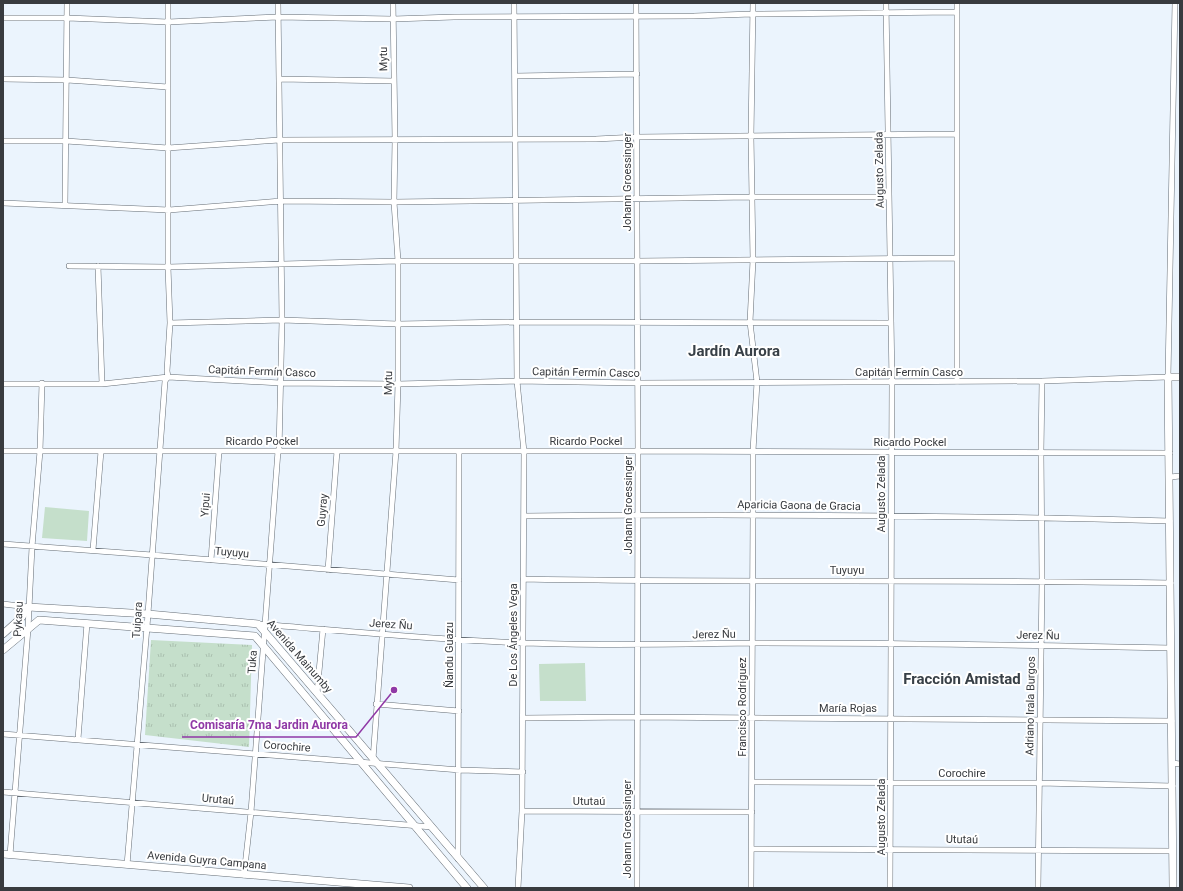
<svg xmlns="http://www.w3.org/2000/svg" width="1183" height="891" viewBox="0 0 1183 891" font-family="Roboto,sans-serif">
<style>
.grass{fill:url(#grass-tufts)}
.garden{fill:#c5dfcb}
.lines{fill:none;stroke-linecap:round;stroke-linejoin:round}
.street-casing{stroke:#656d75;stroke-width:6}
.secondary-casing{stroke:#656d75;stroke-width:8}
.street{stroke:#fff;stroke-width:5}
.secondary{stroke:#fff;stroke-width:7}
.labels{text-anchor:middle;stroke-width:4;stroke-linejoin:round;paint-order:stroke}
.street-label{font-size:11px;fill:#383b3f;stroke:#fff}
.district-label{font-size:15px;font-weight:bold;fill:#384047;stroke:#fff}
.leader{fill:none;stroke:#9039a6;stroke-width:1.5}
.callout-dot{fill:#9039a6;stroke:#fff;stroke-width:1.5}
.callout-label{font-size:12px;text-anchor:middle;font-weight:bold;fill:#9039a6;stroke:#fff;stroke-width:4;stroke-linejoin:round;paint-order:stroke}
</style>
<defs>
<pattern id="grass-tufts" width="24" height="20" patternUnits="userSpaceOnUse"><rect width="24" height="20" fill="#c5dfcb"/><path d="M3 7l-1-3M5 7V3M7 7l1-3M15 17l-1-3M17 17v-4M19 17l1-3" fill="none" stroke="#aac0af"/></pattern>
</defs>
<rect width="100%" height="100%" fill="#ebf4fd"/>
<!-- grass -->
<path class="grass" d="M151 640 252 645 249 747 145 735Z"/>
<!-- garden -->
<path class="garden" d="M45 507 89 511 87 541 42 538Z
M585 663 586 701H540L539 664Z"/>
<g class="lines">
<defs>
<path id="street" d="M278 3 282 320 279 451
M514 3 517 381 524 452 522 811 518 888
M636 3 638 451 637 888
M886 3 892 382 890 888
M957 3V382
M3 18H67L168 22 278 17 393 19 454 17 694 16 752 14 957 12
M515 76 637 74
M3 79 67 80 168 87
M279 79 394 81
M3 141H66L168 148 279 140 596 139 637 137 956 134
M3 203 169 210 281 201 394 202 751 197H889
M65 205 67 3
M69 266 168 267 398 261H637L957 258
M98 266 102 384
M170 323 282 320 398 324 517 322 891 323
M3 384H102L168 377 280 383 398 384 517 381 638 383 1042 381 1168 377 1175 3
M3 451H638L1170 453
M1170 477 1180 476
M524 516C739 514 955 515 1170 521
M3 544 152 555 459 580
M93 550 101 451
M211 560 219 451
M328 570 337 451
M523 579C739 583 955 579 1171 583
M3 604 28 607
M258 624C346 631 435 640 524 643 600 646 677 644 753 643 893 643 1032 645 1171 648
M317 693 323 629
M376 704 459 711
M523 718 637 717 1172 721
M3 734 460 770 523 772
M78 739 87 623
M373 759 396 451 398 384V261L394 202 395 140 393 3
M1172 763 1180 764
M752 782 1039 783 1173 786
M3 792 432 827
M522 811 752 812
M752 849 1173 851
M10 855 28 629 32 547 40 451 42 383
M458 859 459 452
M127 865 147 627 165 381 168 377 167 371 170 323 168 267V3
M244 875 251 812 278 451
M751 888 753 515V451L757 382 750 322 753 260 751 136 753 3
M1038 888 1042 580 1041 452 1042 381"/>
<path id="secondary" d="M3 634 22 617 28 607 148 614 258 624 484 888
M3 650 39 620 255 636 467 888
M3 854 409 888
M1173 888 1168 377H1180"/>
</defs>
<!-- street casing -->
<use href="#street" class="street-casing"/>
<!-- secondary casing -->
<use href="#secondary" class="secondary-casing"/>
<!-- street -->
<use href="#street" class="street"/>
<!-- secondary -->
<use href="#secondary" class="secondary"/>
</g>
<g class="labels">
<!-- street labels -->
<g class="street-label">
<text transform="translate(383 59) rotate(-91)" y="4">Mytu</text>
<text transform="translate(879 170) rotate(-91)" y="4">Augusto Zelada</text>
<text transform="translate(627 182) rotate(-90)" y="4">Johann Groessinger</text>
<text transform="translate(262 371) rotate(2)" y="4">Capitán Fermín Casco</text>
<text transform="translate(586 372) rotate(1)" y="4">Capitán Fermín Casco</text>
<text x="909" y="376">Capitán Fermín Casco</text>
<text transform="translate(388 383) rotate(-89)" y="4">Mytu</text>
<text x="262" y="445">Ricardo Pockel</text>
<text x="586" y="445">Ricardo Pockel</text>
<text x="910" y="446">Ricardo Pockel</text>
<text transform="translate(881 494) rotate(-90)" y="4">Augusto Zelada</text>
<text transform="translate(205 505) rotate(-86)" y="4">Yipui</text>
<text transform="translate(628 505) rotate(-90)" y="4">Johann Groessinger</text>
<text transform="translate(799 505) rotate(1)" y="4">Aparicia Gaona de Gracia</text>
<text transform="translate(322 510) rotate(-85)" y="4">Guyray</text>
<text transform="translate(232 552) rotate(5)" y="4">Tuyuyu</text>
<text x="847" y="574">Tuyuyu</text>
<text transform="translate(18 619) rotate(-87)" y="4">Pykasu</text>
<text transform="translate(137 620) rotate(-86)" y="4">Tuipara</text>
<text transform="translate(391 624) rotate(4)" y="4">Jerez Ñu</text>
<text transform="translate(714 634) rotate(-1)" y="4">Jerez Ñu</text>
<text transform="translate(513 635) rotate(-90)" y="4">De Los Ángeles Vega</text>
<text transform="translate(1038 635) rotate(1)" y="4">Jerez Ñu</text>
<text transform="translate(449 655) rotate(-90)" y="4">Ñandu Guazu</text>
<text transform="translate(300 656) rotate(49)" y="4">Avenida Mainumby</text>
<text transform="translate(252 662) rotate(-86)" y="4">Tuka</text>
<text transform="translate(1030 706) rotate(-89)" y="4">Adriano Irala Burgos</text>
<text transform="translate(742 707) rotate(-90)" y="4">Francisco Rodríguez</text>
<text x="848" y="712">María Rojas</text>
<text transform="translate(287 746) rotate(4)" y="4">Corochire</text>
<text x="962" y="777">Corochire</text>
<text transform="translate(218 799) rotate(5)" y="4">Urutaú</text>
<text x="589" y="805">Ututaú</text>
<text transform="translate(881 817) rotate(-90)" y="4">Augusto Zelada</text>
<text transform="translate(627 829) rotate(-90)" y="4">Johann Groessinger</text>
<text transform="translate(962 839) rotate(1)" y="4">Ututaú</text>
<text transform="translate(207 860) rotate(5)" y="4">Avenida Guyra Campana</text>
</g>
<!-- district labels -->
<g class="district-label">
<text x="734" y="356">Jardín Aurora</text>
<text x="962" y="684">Fracción Amistad</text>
</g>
</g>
<!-- callouts -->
<path class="leader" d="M394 690L356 737H182"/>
<circle class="callout-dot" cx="394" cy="690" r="4"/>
<g class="callout-label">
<text x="269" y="729">Comisaría 7ma Jardin Aurora</text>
</g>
<!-- border -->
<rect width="1183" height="891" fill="none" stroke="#383b3f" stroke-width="8"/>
</svg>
